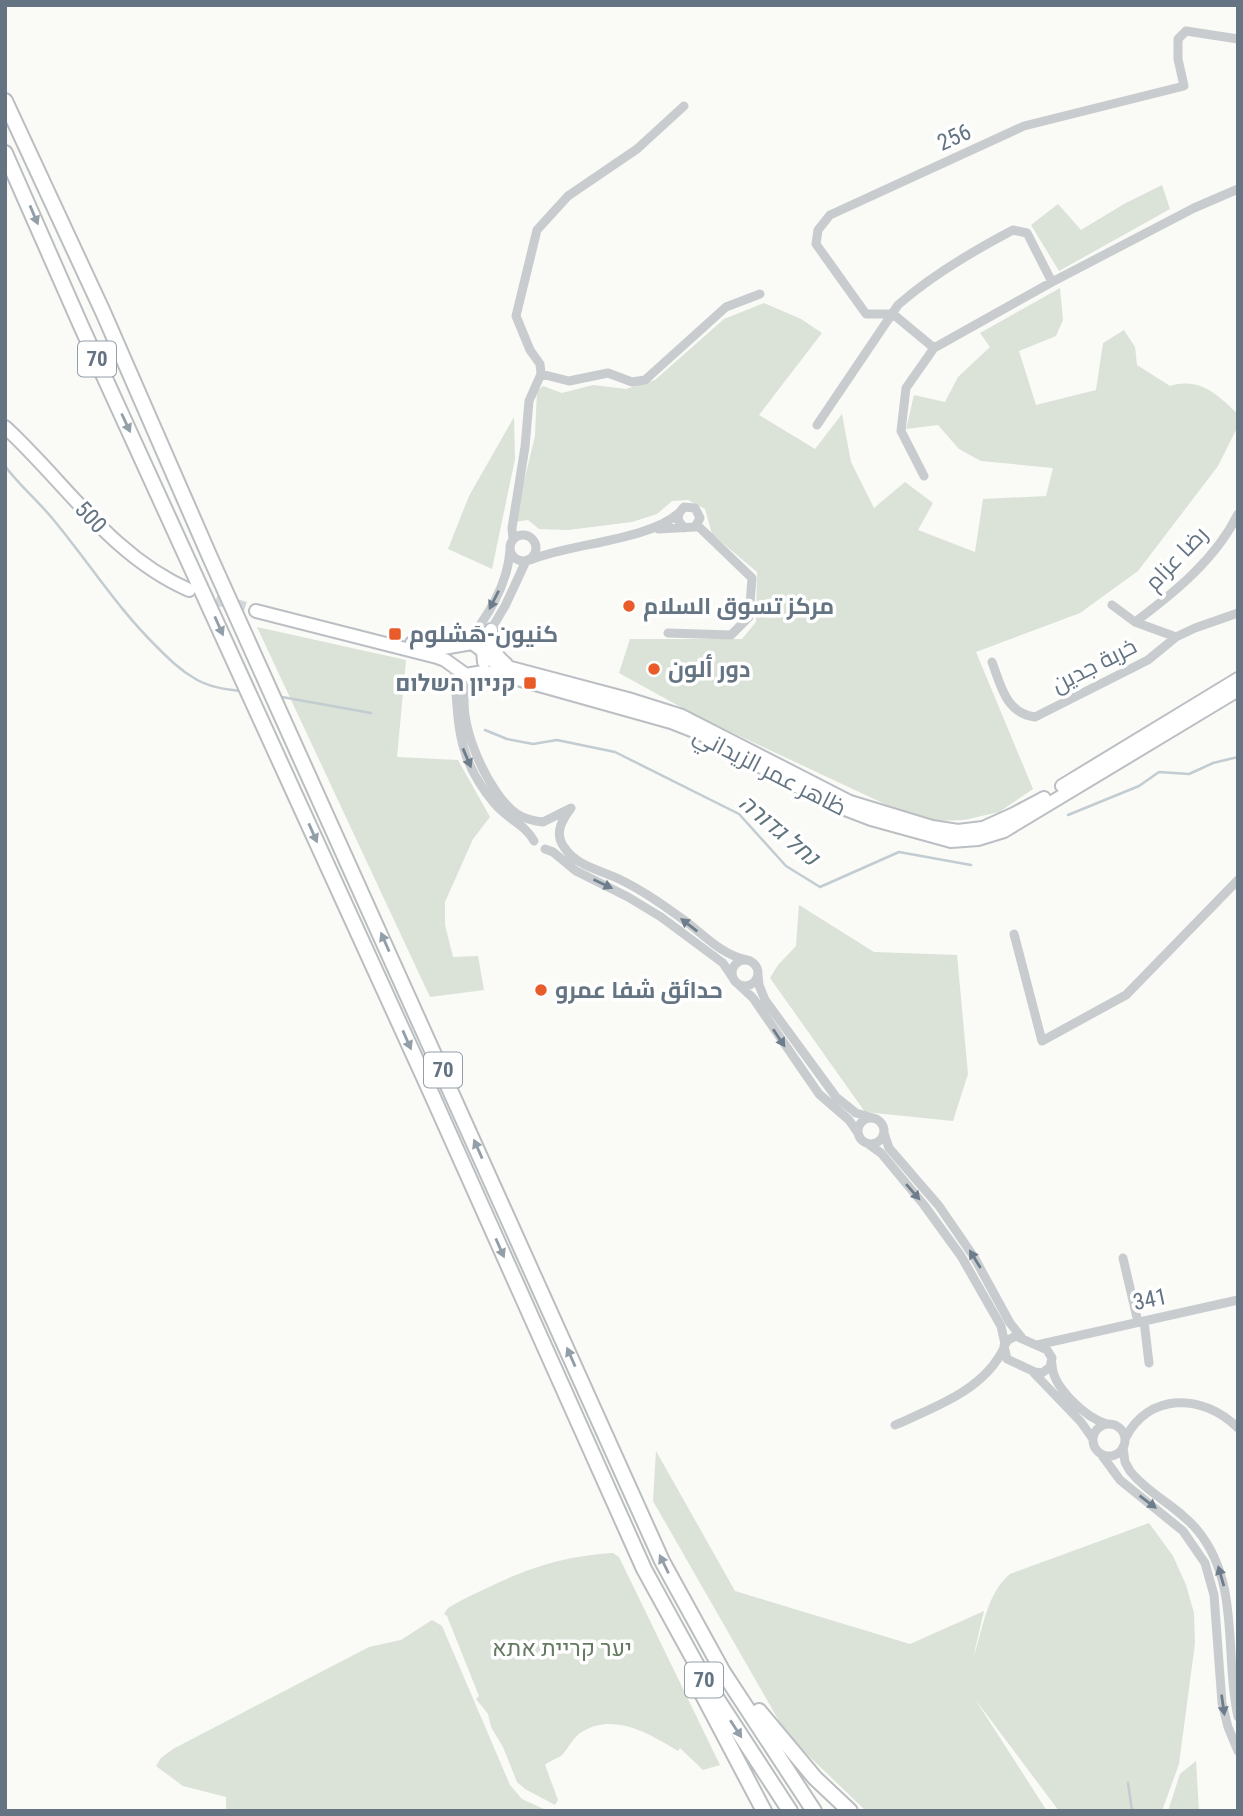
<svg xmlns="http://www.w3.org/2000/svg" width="1243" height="1816" viewBox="0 0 1243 1816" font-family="'Roboto Condensed',Cairo,Heebo,sans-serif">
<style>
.green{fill:#dbe2d8}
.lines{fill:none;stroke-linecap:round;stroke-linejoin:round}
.stream{stroke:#c2ccd1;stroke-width:2.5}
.major-tunnel{stroke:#d4d8da;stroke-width:12;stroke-dasharray:12 6;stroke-linecap:butt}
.major-casing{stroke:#bbbfc3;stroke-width:16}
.highway-casing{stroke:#babec1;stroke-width:18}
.minor{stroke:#c8cccf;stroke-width:9}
.major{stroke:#fff;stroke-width:12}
.highway{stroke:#fff;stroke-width:14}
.oneway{fill:#929ea8}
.oneway2{fill:#6e7d8b}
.poi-dot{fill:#e95b29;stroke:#fff;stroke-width:2.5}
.labels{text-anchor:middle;stroke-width:7;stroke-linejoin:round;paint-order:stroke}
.shield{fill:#fff;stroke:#929ea8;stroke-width:2}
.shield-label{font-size:21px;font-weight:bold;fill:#647483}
.street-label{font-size:23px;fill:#647483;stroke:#fff}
.poi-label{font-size:23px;font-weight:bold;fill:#647483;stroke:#fff;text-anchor:start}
.park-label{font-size:23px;fill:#667a63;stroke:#fff}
.water-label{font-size:24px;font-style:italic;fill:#5f747d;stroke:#fff}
</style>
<rect width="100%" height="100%" fill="#fafaf7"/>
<!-- green -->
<path class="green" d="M1162 185 1170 209 1059 271 1031 225 1058 204 1081 230 1124 204Z
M1060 288 1063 320 1056 336 1019 351 1036 405 1096 390 1103 343 1124 330 1135 347 1137 365 1170 386C1201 377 1217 395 1238 414V426L1218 466 1138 571 1080 613 976 652 1033 789 999 812 964 820 935 821 889 806 697 716 619 673 630 639H742L756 622 757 572 712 534 705 509 688 500 672 501 657 514 632 522 568 530 539 529 528 520 514 522 535 436 537 391 543 386 562 393 593 385 626 389 655 380 724 319 764 303 801 319 822 333 759 415 815 449 842 414 851 462 874 508 905 482 933 503 918 530 975 552 983 499 1046 496 1053 468 981 461 959 449 938 425 906 429 914 395 945 402 958 377 990 347 980 333Z
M514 417 515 459 492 569 448 549 469 496Z
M257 627 406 660 397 757 458 760 490 817 473 839 445 902V925L453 957 478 956 484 990 430 997Z
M799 905 874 952 957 955 968 1074 953 1121 865 1112 770 978 778 965 796 946Z
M656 1451 735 1591 910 1644 984 1611 973 1658C983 1630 986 1594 1010 1574L1149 1523 1173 1556 1186 1585 1194 1613 1195 1643 1179 1764 1162 1811H1059L975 1699 1047 1811H866L787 1735 653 1501Z
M613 1553 619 1557 720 1765 703 1770 680 1748 678 1751C650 1734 613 1711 580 1733 573 1738 569 1747 563 1754 558 1759 550 1760 545 1765L558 1800 555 1805 525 1789 517 1782 503 1747 491 1727 488 1714 476 1699 479 1696 447 1616 444 1614 448 1608 460 1601C515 1574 550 1557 613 1553Z
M432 1620 442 1626 510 1785 522 1799 548 1811H226V1797L183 1786 156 1766 161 1758 173 1749 369 1647 401 1640Z
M1196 1761 1199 1811H1168L1180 1774Z"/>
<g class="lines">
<!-- stream -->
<path class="stream" d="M5 466C19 485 37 500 52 518 88 561 117 608 157 647 169 659 180 670 194 678 208 687 224 689 240 691
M282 697 371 713
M485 730 507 739 533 744 557 740 615 752 739 814 786 866 820 887 899 852 971 865
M1068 815 1139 786 1159 772 1189 774 1213 763 1238 757
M1128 1783 1132 1811"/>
<!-- major-tunnel -->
<path class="major-tunnel" d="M199 594 256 611"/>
<defs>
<path id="major" d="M5 427C66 483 111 556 189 590
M256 611 437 657 445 660 466 675 483 672 496 673 671 722 699 733 824 801 871 819 951 841 978 839 1004 831 1238 690
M491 630C490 645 494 654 506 664
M412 643 443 648 472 643 483 651 484 662
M484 656 503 666 628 699 682 716 850 802 932 827 958 831 983 828 1014 814 1044 798
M1062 786 1238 679"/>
<path id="highway" d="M5 101 103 312 209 555 662 1561 723 1672 814 1811
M5 153 82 328 427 1084 644 1569 706 1682 790 1811
M696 1682 764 1811
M759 1711 815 1778 850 1811"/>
</defs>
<!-- major casing -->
<use href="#major" class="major-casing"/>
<!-- highway casing -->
<use href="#highway" class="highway-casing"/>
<!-- minor -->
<path class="minor" d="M934 348 893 314H866L816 244 818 230 830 215 1024 126 1184 86 1178 59V39L1186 31 1238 39
M541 374 569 381 608 373 632 382 645 380 726 307 760 294
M817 425 898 305C932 275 973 251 1013 230L1027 233 1052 282
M924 476 901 431 906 388 934 348 1052 282 1194 208 1238 189
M658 529 695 527 700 518 695 508 684 507 679 513 678 520 684 528
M510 548a13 13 0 1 1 26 0a13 13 0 1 1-26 0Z
M513 540 512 528 525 447 529 401 541 374 540 364 530 350 516 316 537 230 568 196 637 149 684 106
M530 560C572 543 647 541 679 513
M1112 605 1135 622 1176 637
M1135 622C1174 593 1216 559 1238 514
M668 633 731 635 749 617 752 578 697 525
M465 644C487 619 508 584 510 550
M483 651 486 638 505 606 526 561
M992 662C1001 686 1006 713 1035 717L1148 660 1176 637 1195 628 1238 613
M454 667C459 723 455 757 495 804 507 819 525 824 534 841
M476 673C471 679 467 685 465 692 458 725 489 795 517 814 525 819 534 821 543 822L571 808C562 820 554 833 564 847 576 866 600 870 619 879 644 891 666 907 688 923 707 938 723 955 747 960
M545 849 553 852 576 871 628 897 661 917 723 963 733 978
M1014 934 1042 1041 1126 995 1238 880
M732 973a13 13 0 1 1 26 0a13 13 0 1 1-26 0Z
M758 975 759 985 765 1000 836 1097 856 1113 873 1118
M738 984 753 998 819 1094 849 1120 858 1133
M858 1131a13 13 0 1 1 26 0a13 13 0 1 1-26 0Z
M884 1133 889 1148 939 1206 974 1257 1010 1323 1022 1338
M867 1143 881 1153 924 1205 961 1256 1001 1326 1005 1344
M1123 1258 1138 1322
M1144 1321 1149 1363
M1016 1336 1047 1350 1052 1358 1050 1367 1042 1373 1035 1372 1007 1359 1004 1346 1008 1340Z
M1037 1345 1238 1300
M1052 1364C1052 1387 1086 1418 1107 1424
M1033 1372 1081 1422 1093 1439
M1093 1440a16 16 0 1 1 32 0a16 16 0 1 1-32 0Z
M895 1425C935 1407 984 1390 1004 1348
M1125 1439C1148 1392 1203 1393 1238 1428
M1123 1447 1125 1462 1130 1471C1149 1495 1179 1507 1198 1531 1241 1584 1224 1655 1238 1717
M1101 1454 1120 1480 1183 1531 1205 1563 1214 1595 1222 1703 1228 1727 1238 1751"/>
<!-- major -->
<use href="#major" class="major"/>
<!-- highway -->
<use href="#highway" class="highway"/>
</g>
<!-- one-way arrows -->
<defs><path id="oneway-solid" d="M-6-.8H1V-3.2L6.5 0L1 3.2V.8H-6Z" transform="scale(1.75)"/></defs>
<g class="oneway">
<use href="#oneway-solid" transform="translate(34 215) rotate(67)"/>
<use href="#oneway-solid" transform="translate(126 423) rotate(65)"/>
<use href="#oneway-solid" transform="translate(219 626) rotate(66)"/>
<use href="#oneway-solid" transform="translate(313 833) rotate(66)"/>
<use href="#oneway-solid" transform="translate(385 942) rotate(-114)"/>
<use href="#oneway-solid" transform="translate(407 1040) rotate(66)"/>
<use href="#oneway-solid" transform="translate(478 1149) rotate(-114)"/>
<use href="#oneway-solid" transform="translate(500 1248) rotate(66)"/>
<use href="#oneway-solid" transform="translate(571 1357) rotate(-114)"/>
<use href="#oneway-solid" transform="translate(664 1564) rotate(-116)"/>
<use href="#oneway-solid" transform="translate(736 1729) rotate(57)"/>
</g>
<g class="oneway2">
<use href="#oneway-solid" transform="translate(494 600) rotate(117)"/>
<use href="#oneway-solid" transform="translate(467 758) rotate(67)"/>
<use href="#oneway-solid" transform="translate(603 884) rotate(25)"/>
<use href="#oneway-solid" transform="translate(689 925) rotate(-142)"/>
<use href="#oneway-solid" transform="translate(779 1038) rotate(56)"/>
<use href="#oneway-solid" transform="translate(913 1192) rotate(49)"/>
<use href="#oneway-solid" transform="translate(975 1259) rotate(-122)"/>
<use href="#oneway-solid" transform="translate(1148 1502) rotate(37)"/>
<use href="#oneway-solid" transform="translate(1221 1576) rotate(-106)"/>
<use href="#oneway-solid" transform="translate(1223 1705) rotate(82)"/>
</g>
<!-- markers -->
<g class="poi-dot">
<circle cx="629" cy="606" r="7"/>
<rect x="388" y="627" width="14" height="14" rx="3.5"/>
<circle cx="654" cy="669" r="7"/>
<rect x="523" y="676" width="14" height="14" rx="3.5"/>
<circle cx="541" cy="990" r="7"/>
</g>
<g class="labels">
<!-- shield labels -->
<g class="shield">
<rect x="78" y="341.5" width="38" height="35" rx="5"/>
<rect x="424" y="1052.5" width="38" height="35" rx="5"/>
<rect x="685" y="1662.5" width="38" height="35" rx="5"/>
</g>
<g class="shield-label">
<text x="97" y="366">70</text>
<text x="443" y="1077">70</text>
<text x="704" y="1687">70</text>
</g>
<!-- street labels -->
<g class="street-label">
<text transform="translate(954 137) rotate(-24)" y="8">256</text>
<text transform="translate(91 517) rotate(47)" y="8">500</text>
<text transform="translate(1176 558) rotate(-46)" y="8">رضا عزام</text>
<text transform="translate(1094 665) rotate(-27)" y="8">خربة جدين</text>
<text transform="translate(770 771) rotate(27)" y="8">ظاهر عمر الزيداني</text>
<text transform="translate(1150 1299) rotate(-12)" y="8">341</text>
</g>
<!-- poi labels -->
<g class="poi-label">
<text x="643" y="614">مركز تسوق السلام</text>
<text x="409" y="642">كنيون-هَشلوم</text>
<text x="668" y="677">دور ألون</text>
<text x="516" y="691" text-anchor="end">קניון השלום</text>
<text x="555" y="998">حدائق شفا عمرو</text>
</g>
<!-- park labels -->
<g class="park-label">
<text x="562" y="1656">יער קריית אתא</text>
</g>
<!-- water labels -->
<g class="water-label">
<text transform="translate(779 830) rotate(40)" y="8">נחל גדורה</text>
</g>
</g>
<!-- border -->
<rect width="1243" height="1816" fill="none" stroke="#647483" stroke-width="14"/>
</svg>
